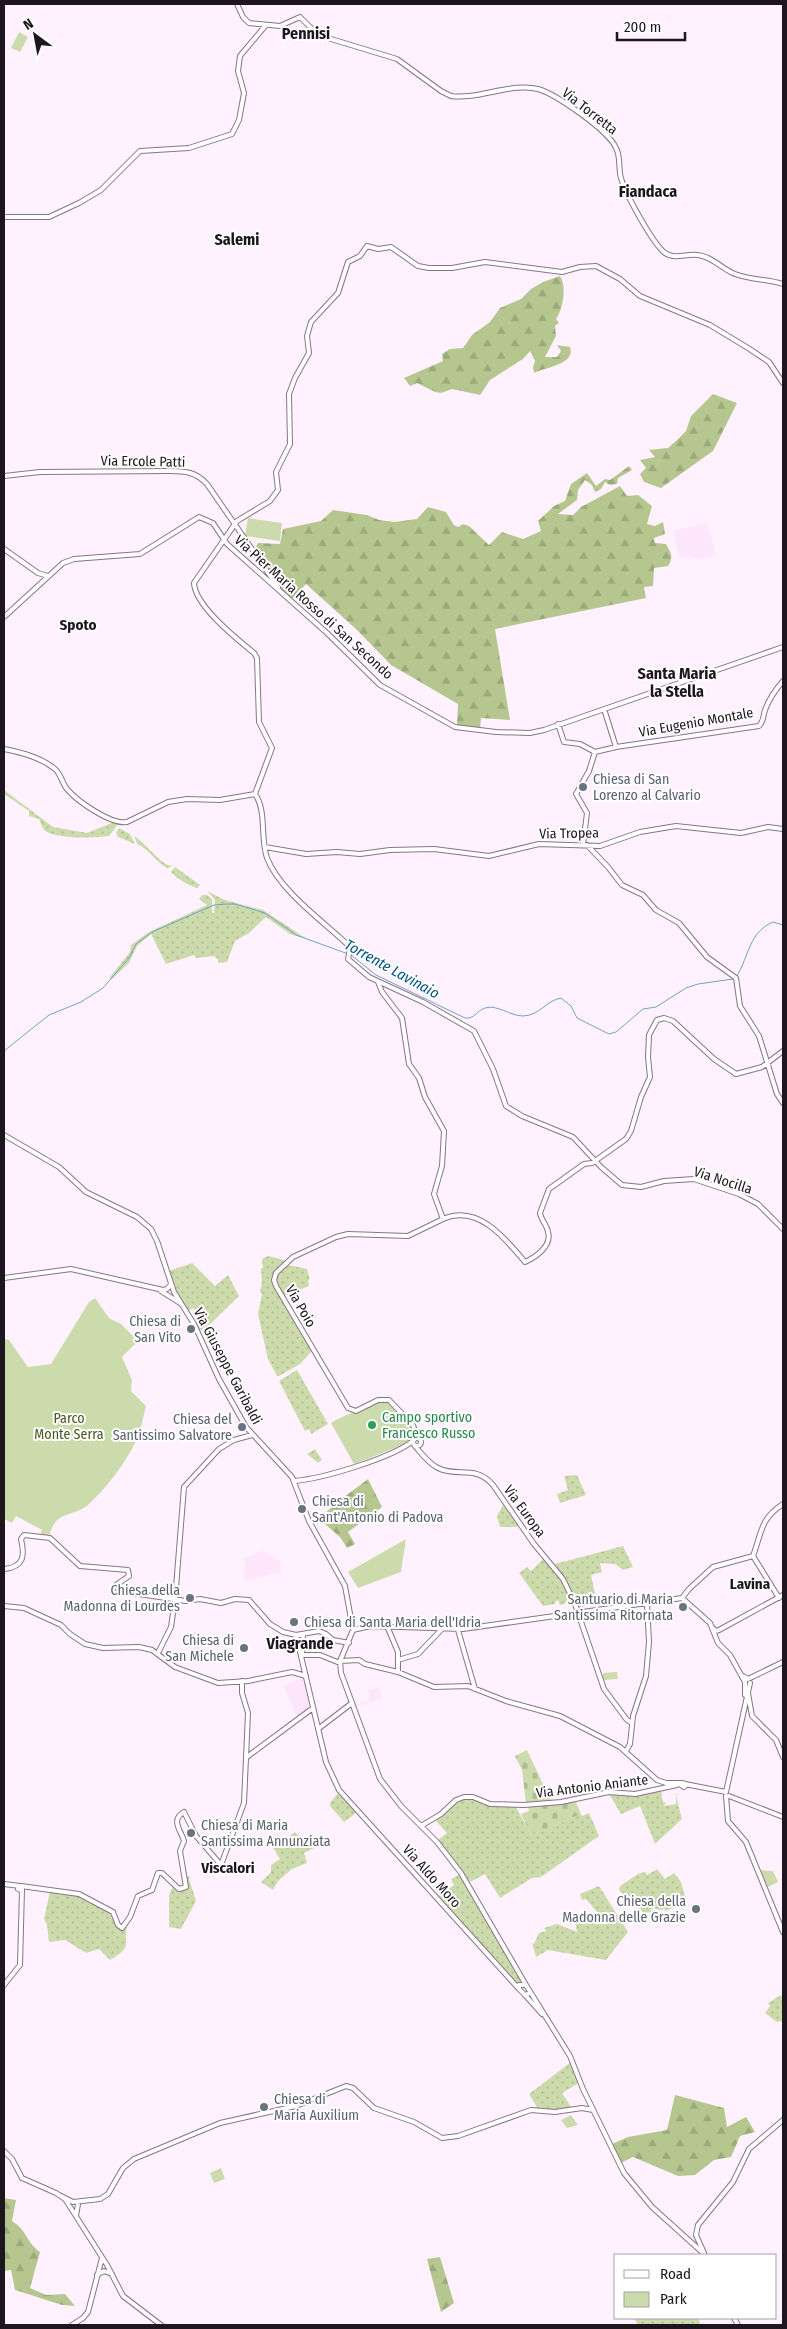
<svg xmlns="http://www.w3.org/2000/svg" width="787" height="2329" viewBox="0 0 787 2329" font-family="'Fira Sans Condensed',sans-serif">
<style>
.built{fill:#fde5fb}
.grass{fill:url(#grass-dots)}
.forest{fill:url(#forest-firs)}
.cemetery{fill:url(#cemetery-stones)}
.park{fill:#ccdbab}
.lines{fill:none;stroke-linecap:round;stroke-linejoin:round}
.stream{stroke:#72a2ca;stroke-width:1}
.secondary-casing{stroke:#897487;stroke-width:6}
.secondary{stroke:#fff;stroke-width:4}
.worship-dot{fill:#6b7280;stroke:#fff;stroke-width:2}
.leisure-dot{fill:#2e9e5b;stroke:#fff;stroke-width:2}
.labels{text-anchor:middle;stroke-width:4;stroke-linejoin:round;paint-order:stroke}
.street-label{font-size:14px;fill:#1e161e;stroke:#fff}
.worship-label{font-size:14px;fill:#5b616d;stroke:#fff;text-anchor:end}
.leisure-label{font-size:14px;fill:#27864d;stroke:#fff;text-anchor:start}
.park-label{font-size:14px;fill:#49581c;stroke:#fff}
.neighbourhood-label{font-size:15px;font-weight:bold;fill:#1e161e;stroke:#fff}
.water-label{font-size:15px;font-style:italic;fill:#005587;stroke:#fff}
.quarter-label{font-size:16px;font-weight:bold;fill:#1e161e;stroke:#fff}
</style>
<defs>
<pattern id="grass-dots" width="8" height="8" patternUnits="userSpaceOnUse" patternTransform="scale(1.25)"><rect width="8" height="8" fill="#ccdbab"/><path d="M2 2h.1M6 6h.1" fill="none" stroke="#afbb93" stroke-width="1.8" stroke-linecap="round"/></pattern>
<pattern id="forest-firs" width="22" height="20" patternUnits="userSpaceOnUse" patternTransform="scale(1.25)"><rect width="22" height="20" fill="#b5c78f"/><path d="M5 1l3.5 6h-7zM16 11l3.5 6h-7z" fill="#9baa7b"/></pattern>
<pattern id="cemetery-stones" width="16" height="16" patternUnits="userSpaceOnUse" patternTransform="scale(1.25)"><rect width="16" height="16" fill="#ccdbab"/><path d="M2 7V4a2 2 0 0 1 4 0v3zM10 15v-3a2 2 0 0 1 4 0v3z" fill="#afbb93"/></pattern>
</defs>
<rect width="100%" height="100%" fill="#fff1fe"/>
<!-- built -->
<path class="built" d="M708 523 715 555 698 559 689 556 680 558 673 531Z
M262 1551 280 1561 281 1574 271 1573 268 1575 245 1581 243 1575 245 1571 244 1559Z
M194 1632 201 1633 202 1637 208 1636 199 1640 201 1649 194 1651 182 1639Z
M303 1677 310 1708 297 1717 284 1687Z
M379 1687 382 1698 356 1707 355 1705 370 1701 368 1691Z"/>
<!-- grass -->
<path class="grass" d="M4 790 53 827 87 833 114 822 118 824 109 836C96 838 59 839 47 832 42 829 41 824 39 819L29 816V811L4 794Z
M119 828 130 834 135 844 118 837 116 833Z
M134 836C146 843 162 867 173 866L167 868C155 861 150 850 137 844Z
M175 867 200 885 197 888C188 885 177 879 171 872Z
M207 891 225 900 263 910 307 939 290 934 266 917 249 933 235 941 227 962 218 963V959L214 956 196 958 194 955 166 964 151 934 137 946 129 963 111 980 110 977 130 952 131 945 149 932 207 905 199 899 202 895H207L212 899V913H214L215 900Z
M268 1256 284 1260 285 1263 276 1270 275 1287 312 1351 300 1364 279 1376H277L268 1359 258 1314 262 1294 260 1291 262 1283 261 1268H263L262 1259Z
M192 1263 215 1286 228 1275 239 1296 210 1324 199 1331 196 1325 201 1322 194 1308 188 1311 175 1291 169 1271Z
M289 1265 307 1269 310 1279 308 1280 309 1286 283 1296 277 1285V1274Z
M297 1370 328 1424 311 1434 309 1429 305 1431 279 1381Z
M315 1449 322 1460 318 1463 307 1454Z
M577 1475 586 1495 560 1503 557 1494 568 1490 564 1476Z
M503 1505 518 1525 517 1527H500L497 1516Z
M623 1546 633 1567 623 1570 615 1564 600 1563 602 1572 591 1575 597 1603 579 1608 569 1586 555 1564Z
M544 1558 562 1580 574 1606H571L569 1602 560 1605 558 1600 555 1602V1604L543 1606 519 1573 527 1567 531 1571Z
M661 1790 663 1803 666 1802 664 1806 676 1804V1795L680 1793 676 1796 682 1819 655 1844 640 1806 621 1814 609 1794 633 1795Z
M338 1793 356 1813 344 1822 330 1806V1803Z
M470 1798 485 1805 516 1807 531 1835 581 1814 582 1816 589 1813 599 1836 541 1877 532 1878 500 1898 485 1874 470 1882 438 1840 447 1833 436 1821 457 1801Z
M295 1832 303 1840 309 1836 314 1848 304 1853 307 1863 292 1869 278 1881 273 1890 261 1882 271 1872V1865L280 1859 273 1848Z
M657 1869 665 1879 674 1873 681 1882 685 1897 682 1899 684 1903 665 1911V1909L661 1910 652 1908 651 1912 644 1913 619 1890 620 1886 638 1874 645 1872 647 1875Z
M460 1874 521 1981 519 1983 516 1982 438 1896 454 1885 451 1879Z
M190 1876 189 1879 196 1901 181 1929 169 1927V1895L173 1886 180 1891 185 1890 188 1885 186 1877Z
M599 1886 628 1932 606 1960 548 1950 536 1957 532 1943 534 1944 539 1933 546 1931 544 1928 557 1924 577 1932 576 1925 571 1921 573 1918 589 1916 597 1912 586 1899 582 1900 580 1894Z
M50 1891 78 1895 109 1912 119 1928 128 1924C121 1943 136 1945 110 1960L99 1949 86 1953 65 1940 49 1942 47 1925 44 1919Z
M781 1995 783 1999V2021L777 2022 765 2013 770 2006 768 2003Z
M571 2062 579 2083 562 2093 572 2108 548 2111 547 2108 538 2109 529 2094Z
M634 2318H699L700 2325H638Z"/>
<!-- forest -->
<path class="forest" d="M560 276C567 287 563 309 556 319L559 323 555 326 556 336 545 357H557L561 351 557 345 570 347C576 364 547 367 534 373L533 367 535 361 530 351 523 359 490 380 480 395 452 389 441 393 435 392 417 383 410 386 404 378 443 361 442 354 450 349 463 348 472 335 490 322 500 308 521 299 531 289 543 282Z
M713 394 737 403 713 451 661 488 644 482 640 474 646 468 640 460 655 457 649 450 668 448 677 440 686 431 691 416Z
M629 466 632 470 618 478 617 484 610 485 605 482 601 489 595 492 592 485 585 480 578 490 577 500 558 514 573 515 581 507 620 486 627 496 638 495 652 506 647 524 655 526 663 522 665 534 654 538 655 543 666 544C671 553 674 557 668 566L654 568 653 586 644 587 646 598 495 629 510 720 481 718 480 729 463 728 457 725 458 704 391 665 356 629 306 584 292 599 280 588 281 585 277 583 254 550 258 543 280 544 283 529 321 521 333 510 367 515 379 520 395 522 417 519 428 507 446 512 454 525 458 527 463 524 469 526 489 545 502 532 523 539 541 531 538 521 554 506 565 501 571 484 587 473 596 486 605 479 610 480Z
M368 1479 382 1507 348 1532 355 1544 347 1548 340 1537 319 1519 335 1504Z
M675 2095 724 2108 727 2127 746 2117 755 2132 740 2136 731 2157 714 2160 695 2175 678 2176 633 2157 621 2163 612 2144 628 2137 667 2130Z
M4 2198 16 2200 12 2221C28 2231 25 2241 40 2252L30 2288 46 2295 65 2294 75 2306 62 2305 15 2290 11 2270 4 2271Z
M440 2257 454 2303 441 2312 427 2259Z"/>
<!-- cemetery -->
<path class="cemetery" d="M527 1750 551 1801 539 1803 541 1806 576 1802 581 1814 531 1835 521 1814 529 1811 528 1807 540 1805 538 1802 526 1803 522 1770 515 1756Z"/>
<!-- park -->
<path class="park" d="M19 32 28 37 20 52 11 48Z
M248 518 282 523 280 541 245 536Z
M95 1298 109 1318 121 1324 138 1341 122 1357 132 1380 131 1391 146 1406C143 1417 141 1432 135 1443 124 1465 107 1487 89 1504 72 1519 57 1508 49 1536L40 1535 42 1530 16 1516 12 1523 4 1519V1339L9 1340 28 1367 51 1364 89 1302Z
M379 1401H388L411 1424 414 1436 408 1443 354 1464 331 1423C347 1413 361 1411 379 1401Z
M406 1539 401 1572 358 1588 348 1572Z
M617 1672 618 1679 603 1680V1673Z
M760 1870 773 1871 778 1882 768 1887Z
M571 2115 578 2125 567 2128 561 2120Z
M221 2168 225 2179 214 2183 210 2173Z"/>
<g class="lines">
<!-- stream -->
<path class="stream" d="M737 976C749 956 749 932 773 922L783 925
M4 1051 49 1015 81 1002 103 988 129 958 136 944 152 932 214 905 226 904H235L265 913 296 935 351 955 376 975 465 1018C475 1019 476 1011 485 1008 497 1004 510 1016 523 1016 541 1015 545 1001 561 998L571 1006 577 1018 609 1034 616 1032 643 1009 656 1007 686 988 698 984 733 979"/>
<defs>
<path id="secondary" d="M237 4 243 17 249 23 280 26 300 17 318 35 397 59 441 91 451 96C478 100 512 82 538 89 556 94 609 131 616 148 621 157 618 168 621 178 625 193 653 244 665 253 675 260 687 253 698 255 713 257 722 269 735 274 750 280 768 279 783 284
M4 217H49L79 203 101 190 140 151 189 148 232 134 239 120 244 93 238 71 240 56 266 25
M4 476 40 472 170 471C185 471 196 472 207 484L278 587
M4 549 38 573 48 576
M4 617 63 563 74 559 140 554 199 517 213 523 227 544 327 633 380 685 455 727 496 732 530 733 544 730 783 647
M604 709 616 747
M558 724 564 742 580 744 595 752
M4 749C20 752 42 758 55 769 61 774 62 783 67 789 77 801 111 825 127 822L168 802 187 799 220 800 255 794C267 811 260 838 267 858 279 890 324 922 348 945L350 949 348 959 369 977 423 1002 474 1031 493 1069 506 1106 522 1116 573 1137 601 1167 622 1185 641 1187 664 1181 694 1179 739 1194 758 1204 783 1229
M255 794 272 748 259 722 257 658 254 653C237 639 195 606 194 583L237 521 270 501 278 490 276 472 290 444 289 394 295 378 309 353 307 336 311 322 338 293 348 262 360 256 367 246 378 249 391 247 418 266 429 268H452L485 262 562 272 580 267 596 266 620 279 640 296 710 325 748 348 769 362 783 383
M583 845 587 813 576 794 589 771 595 752 616 747 759 726C764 721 763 716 765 710 769 699 776 689 783 681
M587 845 608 867 622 885 643 895 656 910 679 923 707 957 736 978 740 1006 759 1036 777 1094 783 1103
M265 847 306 854 337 852 360 854 390 850 434 849 489 856 539 844 600 846 640 832 676 826 741 833 768 827 783 829
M378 982 382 992 402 1018 409 1064 419 1078 425 1097 444 1131 442 1166 434 1194 443 1219C478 1204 505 1238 525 1262 536 1257 552 1246 548 1232 547 1225 541 1220 540 1213L549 1189 584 1164 592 1163 602 1156 626 1139 631 1131 641 1097 650 1077 648 1057 649 1035 657 1020 664 1018 673 1021 714 1059 736 1074 762 1067 783 1051
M4 1135 59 1167 86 1192 137 1217 151 1229 157 1241 174 1292 194 1324 219 1379 246 1427 292 1477 309 1521 345 1586 353 1630 340 1661 341 1673 380 1779 401 1806 437 1842 461 1873 526 1985
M4 1278 71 1269 163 1290 167 1289 171 1284
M161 1291 180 1303
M417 1438 413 1425 389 1400H378L356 1411 348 1408 276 1286 274 1280 276 1273 293 1257 336 1237 348 1234 408 1236 443 1219
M413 1442a4 4 0 1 1 8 0a4 4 0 1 1-8 0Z
M415 1446C422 1454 428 1463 438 1468 458 1478 475 1464 493 1485L534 1544 563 1579 575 1604 604 1689 627 1720 632 1723
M294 1481C321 1479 393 1458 414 1440
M753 1556 779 1598
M4 1569C24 1567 25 1556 21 1539L24 1535 50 1538 80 1566 128 1570 129 1576 116 1585 119 1591 186 1601 200 1599 221 1603 235 1599 249 1600 270 1624 283 1632 296 1635 319 1631 326 1634 333 1640 349 1643
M682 1598 689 1589 713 1567 753 1556C762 1532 760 1519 783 1504
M4 1606 24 1608 61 1625 70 1634 85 1644 103 1648 139 1647 152 1650 175 1667 218 1683 248 1681 292 1672 306 1676
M387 1626 398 1652V1672
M713 1628 715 1631 719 1630 783 1595
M353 1630 370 1626 463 1629 682 1598 710 1623 718 1643 730 1655 745 1682
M458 1630 475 1689
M296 1635 326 1762 339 1790 519 1989
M158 1653 171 1627 175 1600 184 1487 219 1449 234 1440 252 1435
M302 1655H320L340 1663
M302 1655 303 1634
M398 1660 418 1654 441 1630
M340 1661 359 1660 365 1664 398 1672 434 1687 468 1686 506 1701 560 1716 620 1747 657 1780 666 1783H682
M743 1676 748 1679 783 1662
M748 1693 752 1716 776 1740 783 1757
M745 1695V1683
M318 1729 352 1703
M626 1751 630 1744 633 1716 646 1676 649 1642 647 1603
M247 1757 313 1708
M683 1783 686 1785 684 1787 681 1785Z
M685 1784 726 1792
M726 1792 750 1683
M726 1796 728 1821 746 1842 783 1932
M729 1796 783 1817
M421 1826 441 1814 456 1800 464 1797H473L490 1804 524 1805 561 1802 609 1792 635 1794 677 1785
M4 1884 20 1886
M19 1886 22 1887 21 1890 18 1889Z
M21 1886 79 1894 113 1912 118 1925 122 1928 130 1917 138 1896 152 1890 158 1873H162L179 1889 186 1887 180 1851 184 1841C181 1830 170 1820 184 1812L196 1836 221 1865 244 1803 248 1713 242 1693V1681
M4 1985 20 1965 22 1889
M530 1993 525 1995 519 1989V1985H526L570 2056 583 2089 624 2173 652 2207 702 2252
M525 1995 542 2014
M4 2151 12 2159 22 2178 56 2193 65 2199 107 2265 123 2296 161 2325
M59 2195 73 2202 100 2199 108 2194 123 2168 134 2159 220 2123 296 2106 346 2086 353 2088 374 2108 414 2122 442 2138 458 2136 531 2110 555 2112 582 2108 593 2110
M76 2216 78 2204
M704 2253 696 2235 698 2225 733 2182 749 2149 783 2120
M97 2275 104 2271 112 2274
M734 2318 738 2325
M72 2325 83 2318 88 2312 102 2258"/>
</defs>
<!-- secondary casing -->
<use href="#secondary" class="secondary-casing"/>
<!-- secondary -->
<use href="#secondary" class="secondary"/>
</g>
<!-- markers -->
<g class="worship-dot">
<circle cx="583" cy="787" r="5"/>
<circle cx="191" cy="1329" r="5"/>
<circle cx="242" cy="1427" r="5"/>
<circle cx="302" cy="1509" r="5"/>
<circle cx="190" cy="1598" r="5"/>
<circle cx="683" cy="1607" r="5"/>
<circle cx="294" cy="1622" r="5"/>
<circle cx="244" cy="1648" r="5"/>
<circle cx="191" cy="1833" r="5"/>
<circle cx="696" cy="1909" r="5"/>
<circle cx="264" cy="2107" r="5"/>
</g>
<circle class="leisure-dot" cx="372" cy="1425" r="5"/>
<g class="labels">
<!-- street labels -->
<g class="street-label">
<text transform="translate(590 111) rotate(38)" y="5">Via Torretta</text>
<text transform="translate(143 461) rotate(1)" y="5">Via Ercole Patti</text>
<text transform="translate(314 607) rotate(42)" y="5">Via Pier Maria Rosso di San Secondo</text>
<text transform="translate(696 722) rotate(-10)" y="5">Via Eugenio Montale</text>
<text transform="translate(569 833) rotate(-1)" y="5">Via Tropea</text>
<text transform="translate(723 1180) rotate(18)" y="5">Via Nocilla</text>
<text transform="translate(301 1306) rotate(60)" y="5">Via Poio</text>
<text transform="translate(228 1366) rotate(62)" y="5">Via Giuseppe Garibaldi</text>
<text transform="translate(525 1511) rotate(54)" y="5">Via Europa</text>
<text transform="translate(592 1786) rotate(-7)" y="5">Via Antonio Aniante</text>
<text transform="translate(432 1876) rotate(48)" y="5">Via Aldo Moro</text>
</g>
<!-- worship labels -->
<g class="worship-label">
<text x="593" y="784" text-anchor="start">Chiesa di San<tspan x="593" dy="16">Lorenzo al Calvario</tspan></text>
<text x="181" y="1326">Chiesa di<tspan x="181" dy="16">San Vito</tspan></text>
<text x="232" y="1424">Chiesa del<tspan x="232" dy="16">Santissimo Salvatore</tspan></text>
<text x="312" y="1506" text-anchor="start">Chiesa di<tspan x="312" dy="16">Sant'Antonio di Padova</tspan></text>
<text x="180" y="1595">Chiesa della<tspan x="180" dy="16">Madonna di Lourdes</tspan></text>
<text x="673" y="1604">Santuario di Maria<tspan x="673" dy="16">Santissima Ritornata</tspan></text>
<text x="304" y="1627" text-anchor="start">Chiesa di Santa Maria dell'Idria</text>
<text x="234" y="1645">Chiesa di<tspan x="234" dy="16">San Michele</tspan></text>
<text x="201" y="1830" text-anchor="start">Chiesa di Maria<tspan x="201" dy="16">Santissima Annunziata</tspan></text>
<text x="686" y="1906">Chiesa della<tspan x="686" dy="16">Madonna delle Grazie</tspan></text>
<text x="274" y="2104" text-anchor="start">Chiesa di<tspan x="274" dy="16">Maria Auxilium</tspan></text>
</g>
<!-- leisure labels -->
<g class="leisure-label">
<text x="382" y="1422">Campo sportivo<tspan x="382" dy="16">Francesco Russo</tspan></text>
</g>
<!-- park labels -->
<g class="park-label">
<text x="69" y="1423">Parco<tspan x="69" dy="16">Monte Serra</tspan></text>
</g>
<!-- neighbourhood labels -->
<g class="neighbourhood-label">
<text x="78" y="630">Spoto</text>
<text x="750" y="1589">Lavina</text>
<text x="228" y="1873">Viscalori</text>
</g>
<!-- water labels -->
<g class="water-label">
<text transform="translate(392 969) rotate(29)" y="5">Torrente Lavinaio</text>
</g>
<!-- quarter labels -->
<g class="quarter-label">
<text x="306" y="39">Pennisi</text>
<text x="648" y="197">Fiandaca</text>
<text x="237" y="245">Salemi</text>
<text x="677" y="679">Santa Maria<tspan x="677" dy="18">la Stella</tspan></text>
<text x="300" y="1649">Viagrande</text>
</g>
</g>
<!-- border -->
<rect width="787" height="2329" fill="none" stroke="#1e161e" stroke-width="10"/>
<!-- legend -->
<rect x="614" y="2254" width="162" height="65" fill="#ffffff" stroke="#a5a2a5"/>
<rect x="624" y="2270" width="25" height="8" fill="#ffffff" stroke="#a5a2a5"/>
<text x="660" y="2279" font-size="15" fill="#1e161e">Road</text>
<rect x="624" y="2292" width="25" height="15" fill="#ccdbab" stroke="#a5a2a5"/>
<text x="660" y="2304" font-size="15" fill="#1e161e">Park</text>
<!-- north arrow -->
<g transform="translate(35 35) rotate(328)" stroke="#ffffff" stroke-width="4" paint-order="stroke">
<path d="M0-4L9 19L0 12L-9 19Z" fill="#1e161e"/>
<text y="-8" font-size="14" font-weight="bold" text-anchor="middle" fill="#1e161e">N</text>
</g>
<!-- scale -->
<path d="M617 32v8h68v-8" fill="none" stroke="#1e161e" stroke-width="2.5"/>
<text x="624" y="32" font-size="15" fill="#1e161e" stroke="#ffffff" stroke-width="4" paint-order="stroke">200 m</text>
</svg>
